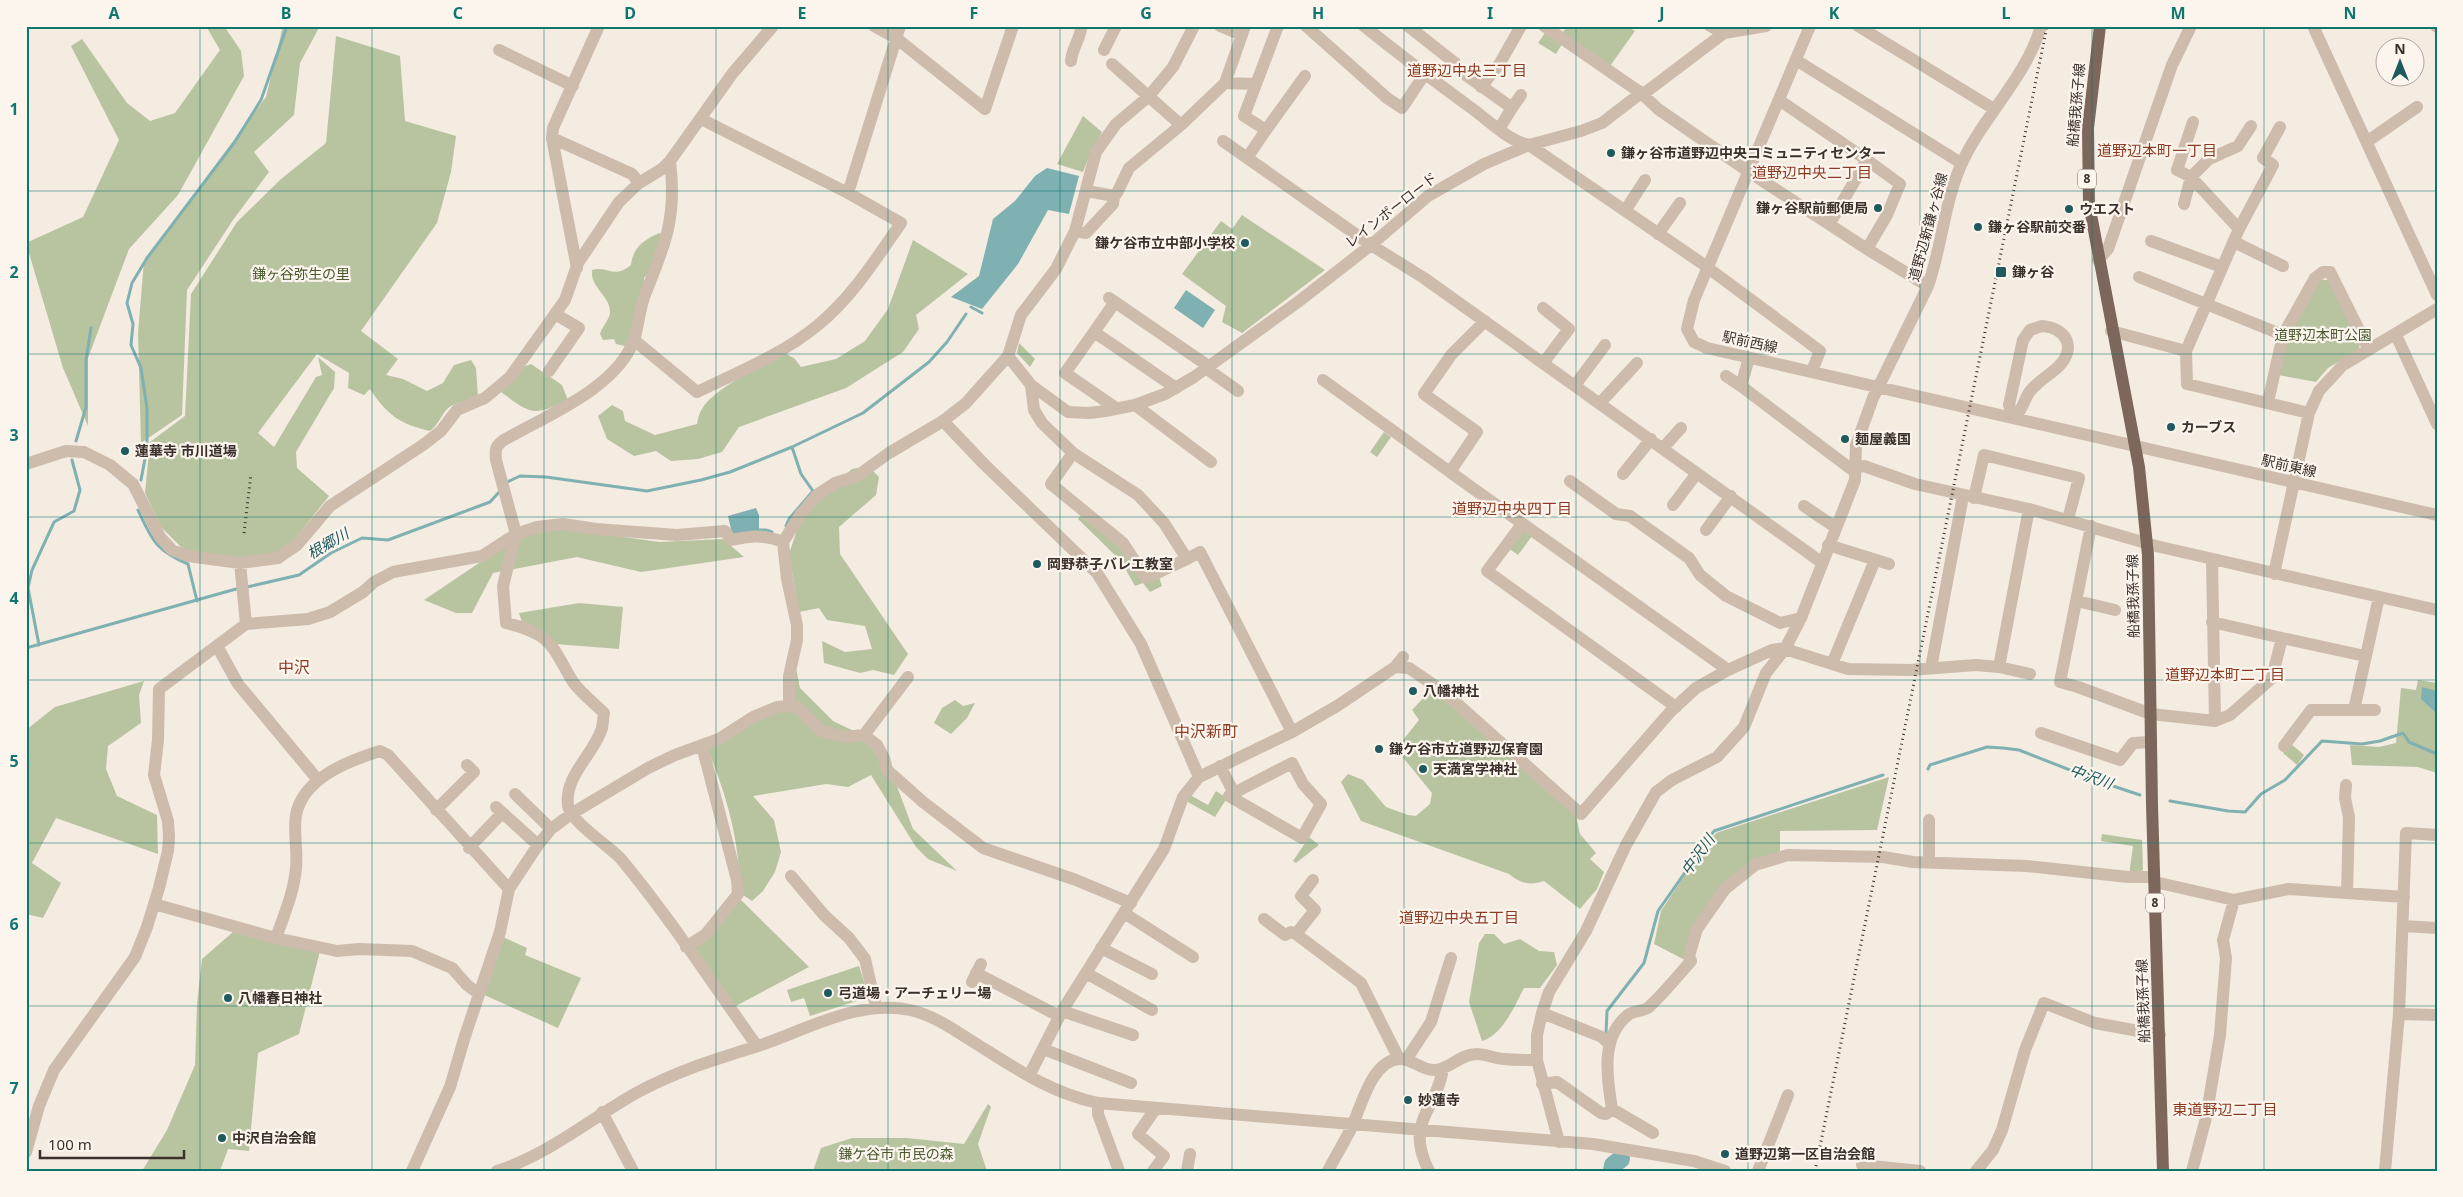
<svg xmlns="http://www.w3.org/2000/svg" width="2463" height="1197" viewBox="0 0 2463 1197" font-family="'Noto Sans','Noto Sans JP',sans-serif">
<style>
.green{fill:#b8c4a0}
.water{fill:#7fb0b2}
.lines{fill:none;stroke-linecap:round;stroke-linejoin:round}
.stream{stroke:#7fb0b2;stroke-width:3}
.river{stroke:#7fb0b2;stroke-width:18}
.minor{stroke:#cdbbac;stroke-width:12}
.major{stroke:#7d675c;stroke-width:12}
.rail{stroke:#3b302b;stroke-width:3;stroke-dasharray:1 4;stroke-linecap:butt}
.grid{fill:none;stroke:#0f766e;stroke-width:1;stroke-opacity:0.55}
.poi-dot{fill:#1f5a5e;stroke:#fbf5ee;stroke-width:2}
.labels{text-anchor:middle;stroke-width:4.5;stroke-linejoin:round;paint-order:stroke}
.shield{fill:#fbf5ee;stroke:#756b66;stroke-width:1}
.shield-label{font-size:12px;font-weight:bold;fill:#3b302b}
.street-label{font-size:14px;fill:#3b302b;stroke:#fbf5ee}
.poi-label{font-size:14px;font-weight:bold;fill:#3b302b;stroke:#fbf5ee;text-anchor:start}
.park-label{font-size:14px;fill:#4a5a2e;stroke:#fbf5ee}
.neighbourhood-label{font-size:15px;fill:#8c3b22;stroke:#fbf5ee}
.water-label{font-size:15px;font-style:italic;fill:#1f5a5e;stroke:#fbf5ee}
.quarter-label{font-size:16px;fill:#8c3b22;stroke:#fbf5ee}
.neatline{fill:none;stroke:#0f766e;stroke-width:2}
.grid-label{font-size:16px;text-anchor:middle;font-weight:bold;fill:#0f766e}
</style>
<rect width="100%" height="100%" fill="#f4ebe1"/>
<!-- green -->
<path class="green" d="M206 26H224L241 51 244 76 178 195 129 249 88 358V426L63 368 26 243 83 217 119 140 71 46 82 39 127 103 150 121 175 113 220 50Z
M283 26H320L300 63 294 115 254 152 269 172 233 220 187 290 182 415 141 443 138 333 144 261 266 97Z
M1567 26H1626L1635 31 1610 66 1562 34Z
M1545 33 1562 44 1556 54 1538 43Z
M336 36 400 56 405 121 456 136 451 172 437 223 361 331 398 359 386 375 403 379 427 391 443 383 454 365 471 360 476 368 478 397C470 402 459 401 451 406 442 411 440 424 430 431 400 424 387 415 370 389L364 395 348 388 349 373 317 354 258 433 274 447 316 377 322 375 318 357 335 372 334 388 296 452 297 468 329 496 290 545 275 555 245 560 185 551 161 527 145 493 150 442 185 416 191 294 237 222 281 179 326 143Z
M1083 116 1102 132 1091 152 1083 172 1057 164Z
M1242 215 1325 270 1242 333 1222 322 1226 306 1182 274 1221 221 1232 229Z
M659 233 665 236 653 267 644 278C645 298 636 328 625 346L616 344 614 339 603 340 600 334C602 327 609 320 610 313 611 296 590 288 592 270 609 265 613 280 631 265 633 247 644 240 659 233Z
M913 240 968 274 916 315 919 329 903 352 846 388 739 427 722 452 698 459 671 461 656 451 634 456 607 439 598 416 612 405 623 411 625 421 655 435 697 424C698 420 699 413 702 409 715 387 763 366 786 354L794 358 801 367 836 359 865 341 888 309Z
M2319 280H2330L2360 344 2359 349 2328 368 2316 382 2278 375 2287 337Z
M1019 343 1035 359 1030 367 1017 353Z
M531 364 562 385 568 400C533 417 531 414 501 392L523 367Z
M1384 432 1391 437 1377 457 1370 452Z
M868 466 879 477 876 495 839 527 840 554 908 654 894 675 873 670 860 673 824 663 822 641 845 652 872 649 865 626 827 620 819 608 799 612 789 554 800 521 820 496 852 469Z
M1080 516 1119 543 1133 562 1159 577 1162 586 1150 592 1143 583 1135 586 1121 561 1078 519Z
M562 528 659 542 723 539 744 557 641 572 577 557 493 573 472 613H456L424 600 518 537Z
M1524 530 1532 536 1518 555 1508 548Z
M579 603 623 607 619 649 555 644 523 625 519 613Z
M795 663 800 688 833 721 881 744 913 829 957 871 928 859 916 847 871 775 848 787 826 784 753 796 774 820 781 852 775 872 763 891 752 901 740 893C740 843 727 795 707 748L761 717 789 708Z
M2418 680 2437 683V773L2418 767 2352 765 2350 745 2379 747 2396 743 2401 688 2416 690Z
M144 681 139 695 141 723 108 746 106 769 117 796 157 815 158 854 56 818 32 863 61 883 43 918 26 914V730L55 707Z
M1437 690 1576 815 1580 834 1596 853 1590 859 1604 872 1597 889 1580 909 1544 881C1530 886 1520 883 1509 874L1361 821 1341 782 1348 774 1363 780 1386 807 1408 815 1416 816 1430 804 1432 793 1396 749 1419 720 1412 710 1428 693Z
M955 700 963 706 975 703 967 718 951 734 934 723 942 708Z
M2290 743 2304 755 2297 765 2283 753Z
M1889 777 1877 830 1780 831V853L1723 887 1685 960 1654 944 1661 911 1692 864 1716 833Z
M1216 791 1227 798 1215 817 1186 801 1190 795 1208 805Z
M2102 834 2142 840 2143 870 2137 874 2129 875 2133 846 2101 841Z
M1309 837 1319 845 1296 863 1293 861Z
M739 898 809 967 732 1008 690 949Z
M233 932 320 951 299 1034 258 1053 249 1151 228 1149 220 1171H142L167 1130 195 1065 197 1004 202 959Z
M1485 934H1494L1504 944 1520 939 1539 951 1554 952 1557 965 1540 988H1524C1515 1005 1503 1035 1482 1041L1469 1002 1479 943Z
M501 936 527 948 525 955 581 978 558 1028 482 994Z
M859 966 869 997 810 1016 804 998 791 1002 787 990Z
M988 1104 991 1107 978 1144 987 1171H813L821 1148 852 1138H907L964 1144Z"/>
<!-- water -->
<path class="water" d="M1047 168 1079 176 1069 214 1048 210 1018 264 982 309 951 297 979 276 993 219 1015 201 1035 176Z
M1186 290 1215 310 1203 328 1174 308Z
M756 508 759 515V534L733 538 728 516Z
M2422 687 2437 691V714L2421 699Z"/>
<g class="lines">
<!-- stream -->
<path class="stream" d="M971 307 982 313
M76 441 86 407V360L91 328
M141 480 147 448V408L141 368 131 345 133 324 127 303 132 283 147 258 234 143 261 100 287 26
M505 483 520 476 546 477 647 491 701 480 730 472 792 447 863 413 929 362 947 342 966 314
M138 510C152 540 156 551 188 564L197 601
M786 526 789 519 813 491 801 474 792 447
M754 530H766L772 532
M247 587 299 575 331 553 362 538 388 540 490 502 500 491
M39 645 28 588 32 570 54 522 74 511 80 490 72 460
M26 648 236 589
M1928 769 1930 765 1987 747 2003 748 2019 750 2098 781 2140 795
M2170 801 2228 811 2245 812 2261 794 2285 780 2322 741 2362 744 2380 741 2403 733 2409 742 2437 754
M1606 1033 1607 1011 1644 963 1658 911 1714 831 1883 775"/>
<!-- river -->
<path class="river" d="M1612 1171 1613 1165 1621 1159"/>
<!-- minor -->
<path class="minor" d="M874 26 896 38 985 109 1013 26
M1220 26 1242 35
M1306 26 1387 98 1402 108 1424 75
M1364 26C1400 55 1437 83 1474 110 1490 122 1509 141 1529 145L1700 262 1820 351 1812 371
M1408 26 1455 63 1459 70 1512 108 1499 129
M1544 26 1641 93 1658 109 1749 172 1867 249 1928 286
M1710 26 1724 33
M1810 26 1694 300 1687 329 1694 342 1707 348 2437 515
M1858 26 1994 109
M2313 26 2437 295
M2436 26 2437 27
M499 50 573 86
M1104 50 1116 26
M1796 60 1961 163
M1071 61C1072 49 1079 41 1081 29
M1112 64 1181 125
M1225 83 1256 84
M1481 87 1500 63 1521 26
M1779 100 1867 160
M1512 108 1521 95
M2193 122 2177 170 2191 177 2209 159 2238 146 2251 126
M2280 127 2263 158 2273 165 2239 229 2186 351 2187 384 2309 413
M1266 130 1305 76
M552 138 632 174 639 183
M1223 141 1371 245 1424 278 1821 562
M2368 141 2417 107
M1247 158 1266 130 1244 116 1278 26
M670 161C677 215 666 243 646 292 639 308 639 325 634 340 616 389 545 416 504 440 495 446 495 450 496 460L516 534 503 586 506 623C552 634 551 645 573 682 581 693 594 703 604 713 603 718 603 723 602 728 594 755 564 775 568 806 571 822 609 846 621 859 670 918 712 983 757 1046
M1087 191 1114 196 1117 193 1129 168 1181 125 1225 83 1245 26
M848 193 900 26
M2184 204 2191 177 2239 229
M1625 211 1645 180
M1830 223 1867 160 1900 184 1887 215 1867 249
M1075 231 1086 233 1113 204 1114 196
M1658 234 1680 203
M2151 241 2222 267
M2234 242 2283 266
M2098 260 2108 249 2172 65 2191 26
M577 268 552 138 553 128 599 26
M2139 277 2283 335
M1109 298 1204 363 1210 371 1238 391
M1543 308 1569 329 1544 362
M1485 321 1451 355 1424 394 1477 432 1450 472 1728 670
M2042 326C2066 328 2077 347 2059 366 2051 374 2040 380 2032 389 2023 398 2026 406 2014 418L2009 405 2023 340 2030 330Z
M2111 331 2186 351
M1094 332 1115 302
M2396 335 2437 424
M634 340 697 392C739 372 783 354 818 325 852 297 876 259 901 223L848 193 701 119
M1008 356 1031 385 1068 412 1089 413 1105 411 1135 405 1165 394 1194 377 1298 302 1371 245 1428 196 1484 164 1529 145 1581 131 1602 123 1641 93 1646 92 1724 33 1766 26
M1749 358 1741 386 1851 469 1864 466 1915 484 2029 509 2156 546 2437 610
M549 371 579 328 555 314
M1726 376 1741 386
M1323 380 1450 472
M1576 384 1605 345
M1031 385 1034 410 1042 423 1073 453 1138 495 1164 523 1187 559 1200 552 1292 732
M2268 402 2283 335 2315 278 2323 272H2330L2369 350
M1600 403 1637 363
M1135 405 1211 462
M1116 408 1065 373 1094 332 1176 388
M943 421 984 464 1097 573 1141 644 1199 777
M1663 448 1681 428
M1073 453 1051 484 1123 543 1146 578 1187 559
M26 464 66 451 84 452 110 465 133 484 160 537 172 550 188 556 240 563 278 558 297 545 330 506 423 445 441 431 457 410 485 398 510 377 565 300 578 263 619 202 639 183 662 169 670 161 732 74 773 26
M1623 474 1651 439
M1570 481 1616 514 1630 516 1689 558 1700 575 1726 596 1780 623 1801 618
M1974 498 1984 455 2079 478 2068 519
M1673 505 1697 473
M1804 506 1835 527
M1522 524 1487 571 1676 707
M2091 526 2060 682 2078 687 2151 714 2215 721 2212 560
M1706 530 1731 496
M783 542 787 579 797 625V640L789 676V706
M1828 545 1889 564
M240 563 246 624
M2274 574 2309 413 2319 391 2343 365 2437 309
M2077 601 2115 610
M2212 622 2282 638 2272 678 2230 715 2215 721
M2282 638 2365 656
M217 646 238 684 318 780
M1785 649 1848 669 1910 670 1976 665 1999 667 2030 674
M1832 664 1875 560
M1395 667 1409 668 1444 692 1581 814 1671 711 1696 688 1728 670 1772 650 1786 648
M1999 667 2029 509
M1931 668 1963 496
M2354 710H2375
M2041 733 2120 760 2133 743 2151 742
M864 735 908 677
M2284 746 2311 710H2354L2379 597
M1220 766 1234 793 1292 763 1303 784 1321 804 1302 838 1229 796 1234 793
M2346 785 2345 798 2349 817 2347 893
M515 794 551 829
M496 807 538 845
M436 810 474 772 467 765
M1929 820V862
M469 848 502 813
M791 876 824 915 849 938 865 959 876 1007
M1313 880 1301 896 1315 910 1296 934 1361 983 1399 1059
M2155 882 2234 900 2289 889 2404 897
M154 904 276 938 337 951 359 949 412 951 452 968 467 985 479 994
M1124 913 1193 957
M1264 919 1285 935 1291 932 1296 934
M2403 926 2437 928
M276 938C284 915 294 892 296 868 298 851 293 832 296 815 303 778 348 761 380 751L388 755 509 889
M686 947 706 934 738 894 737 880 702 746
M1101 948 1152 974
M976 973 1059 1016
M1086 973 1152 1010
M972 982 981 964
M1062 1011 1133 1035
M1542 1013 1602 1037 1609 1044
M2399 1014 2437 1015
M1043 1049 1131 1083
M1406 1060 1431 1022 1451 958
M1029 1076 1062 1011 1164 849 1183 797 1199 777 1292 732 1337 706 1395 667 1403 657
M1542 1084 1557 1082 1601 1113 1606 1114 1612 1109C1607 1078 1600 1037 1628 1015 1634 1010 1643 1012 1649 1007 1664 993 1677 977 1691 961L1689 956 1697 929 1725 889 1755 865 1788 855 1883 857 1913 862 2027 866 2128 877H2154
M1098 1103V1114L1119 1171
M1612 1109 1653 1133
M602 1112 633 1171
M1559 1142 1537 1060V1035L1542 1013 1549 992 1586 931 1626 845 1656 792 1672 780 1717 757 1744 727 1766 673 1785 649 1801 618 1855 480 1856 445 1873 398 1928 286C1942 246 1944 204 1961 165 1983 116 2026 78 2041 26
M26 1152 39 1106 54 1070 135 957 147 927 159 888 168 851 169 837 168 821 154 775 158 740 159 689 246 624 308 619 330 612 363 592 374 582 393 572 482 556 516 534 537 527 563 524 596 529 677 535 725 531 731 540C750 536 764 534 783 542L800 515 818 494 835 483 857 476 889 453 943 421 966 403 1008 356 1021 315 1056 269 1075 231 1096 152 1116 124 1148 97 1173 67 1194 26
M1862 1165 1920 1171
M412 1171 450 1087 465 1036 500 932 509 889 538 845 551 829 571 814 648 768 675 755 719 739 753 717 777 707 789 706 799 708 821 731 844 737 864 735 877 745 884 758 887 770 923 802 983 848 1076 880 1131 903
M497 1171C548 1155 591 1118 638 1092 676 1071 717 1059 758 1046 806 1030 858 999 910 1010 930 1014 950 1027 967 1038 1011 1065 1047 1092 1098 1103L1593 1144 1694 1161 1725 1171
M1153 1171 1164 1156 1138 1134 1156 1108
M1187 1171 1190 1154
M1328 1171C1336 1155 1346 1140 1353 1124 1362 1104 1372 1061 1399 1059 1412 1058 1422 1071 1435 1070 1450 1069 1460 1054 1477 1054 1485 1054 1494 1058 1503 1059 1514 1060 1526 1060 1537 1060
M1429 1171C1404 1121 1436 1112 1443 1069
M1758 1171 1788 1095
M1976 1171 1993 1150 2002 1130 2025 1050 2044 1003 2095 1023 2160 1035
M2192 1171 2206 1118 2220 1035 2226 958 2223 940 2234 900
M2385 1171 2399 1014 2406 833 2437 835"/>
<!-- major -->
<path class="major" d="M2100 26 2088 128 2089 204 2139 467 2148 555 2152 805 2163 1171"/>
<!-- rail -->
<path class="rail" d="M244 533 251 474
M1815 1171 2047 26"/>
</g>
<!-- grid -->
<path class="grid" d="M200 26V1171M372 26V1171M544 26V1171M716 26V1171M888 26V1171M1060 26V1171M1232 26V1171M1404 26V1171M1576 26V1171M1748 26V1171M1920 26V1171M2092 26V1171M2264 26V1171M26 191H2437M26 354H2437M26 517H2437M26 680H2437M26 843H2437M26 1006H2437"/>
<!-- markers -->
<g class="poi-dot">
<circle cx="1611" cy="153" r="5"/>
<circle cx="1878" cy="208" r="5"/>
<circle cx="2069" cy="209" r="5"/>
<circle cx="1978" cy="227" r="5"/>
<circle cx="1245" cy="243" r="5"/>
<rect x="1995" y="266" width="12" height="12" rx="2.5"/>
<circle cx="2171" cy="427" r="5"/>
<circle cx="1845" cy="439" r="5"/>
<circle cx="125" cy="451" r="5"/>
<circle cx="1037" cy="564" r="5"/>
<circle cx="1413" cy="691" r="5"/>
<circle cx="1379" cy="749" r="5"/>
<circle cx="1423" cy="769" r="5"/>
<circle cx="828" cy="993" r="5"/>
<circle cx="228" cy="998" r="5"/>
<circle cx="1408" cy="1100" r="5"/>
<circle cx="222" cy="1138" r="5"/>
<circle cx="1725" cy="1154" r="5"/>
</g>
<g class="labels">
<!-- shield labels -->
<g class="shield">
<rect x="2078" y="169.5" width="18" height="19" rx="4"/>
<rect x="2146" y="893.5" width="18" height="19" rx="4"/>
</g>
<g class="shield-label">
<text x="2087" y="183">8</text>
<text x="2155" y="907">8</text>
</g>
<!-- street labels -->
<g class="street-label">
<text transform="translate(2076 105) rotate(-85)" y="5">船橋我孫子線</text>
<text transform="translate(1391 210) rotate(-38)" y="5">レインボーロード</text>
<text transform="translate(1928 227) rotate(-75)" y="5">道野辺新鎌ヶ谷線</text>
<text transform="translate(1750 342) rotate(12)" y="5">駅前西線</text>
<text transform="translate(2289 466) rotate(13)" y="5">駅前東線</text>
<text transform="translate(2133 596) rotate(-91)" y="5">船橋我孫子線</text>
<text transform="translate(2143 1001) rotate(-92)" y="5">船橋我孫子線</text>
</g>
<!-- poi labels -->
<g class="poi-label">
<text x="1621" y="158">鎌ヶ谷市道野辺中央コミュニティセンター</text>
<text x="1868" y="213" text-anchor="end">鎌ヶ谷駅前郵便局</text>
<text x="2079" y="214">ウエスト</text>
<text x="1988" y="232">鎌ヶ谷駅前交番</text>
<text x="1235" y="248" text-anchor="end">鎌ケ谷市立中部小学校</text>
<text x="2012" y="277">鎌ヶ谷</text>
<text x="2181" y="432">カーブス</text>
<text x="1855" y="444">麺屋義国</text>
<text x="135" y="456">蓮華寺 市川道場</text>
<text x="1047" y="569">岡野恭子バレエ教室</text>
<text x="1423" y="696">八幡神社</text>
<text x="1389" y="754">鎌ケ谷市立道野辺保育園</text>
<text x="1433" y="774">天満宮学神社</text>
<text x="838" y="998">弓道場・アーチェリー場</text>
<text x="238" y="1003">八幡春日神社</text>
<text x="1418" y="1105">妙蓮寺</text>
<text x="232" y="1143">中沢自治会館</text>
<text x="1735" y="1159">道野辺第一区自治会館</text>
</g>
<!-- park labels -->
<g class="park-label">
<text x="301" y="279">鎌ヶ谷弥生の里</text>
<text x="2323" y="340">道野辺本町公園</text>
<text x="896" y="1159">鎌ケ谷市 市民の森</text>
</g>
<!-- neighbourhood labels -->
<g class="neighbourhood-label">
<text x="1467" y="76">道野辺中央三丁目</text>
<text x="2157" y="156">道野辺本町一丁目</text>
<text x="1812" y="178">道野辺中央二丁目</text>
<text x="1512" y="514">道野辺中央四丁目</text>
<text x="2225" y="680">道野辺本町二丁目</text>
<text x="1459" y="923">道野辺中央五丁目</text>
<text x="2225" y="1115">東道野辺二丁目</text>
</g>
<!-- water labels -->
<g class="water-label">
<text transform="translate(328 544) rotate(-30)" y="5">根郷川</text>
<text transform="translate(2091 777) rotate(20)" y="5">中沢川</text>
<text transform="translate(1698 855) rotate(-54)" y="5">中沢川</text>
</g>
<!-- quarter labels -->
<g class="quarter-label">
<text x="294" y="673">中沢</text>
<text x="1206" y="737">中沢新町</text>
</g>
</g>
<!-- border -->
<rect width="2463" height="1197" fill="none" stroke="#fbf5ee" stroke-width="55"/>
<!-- north arrow -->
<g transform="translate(2400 62)"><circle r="24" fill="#fbf5ee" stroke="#aea6a0"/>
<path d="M0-4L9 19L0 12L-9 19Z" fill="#1f5a5e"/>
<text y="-8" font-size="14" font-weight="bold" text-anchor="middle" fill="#3b302b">N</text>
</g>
<!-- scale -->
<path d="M40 1150v8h144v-8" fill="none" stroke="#3b302b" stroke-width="2.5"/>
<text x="48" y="1150" font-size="15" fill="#3b302b" stroke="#fbf5ee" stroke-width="4" paint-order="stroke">100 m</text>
<rect x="28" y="28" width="2408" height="1142" class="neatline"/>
<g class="grid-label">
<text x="114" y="19">A</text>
<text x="286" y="19">B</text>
<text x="458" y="19">C</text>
<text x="630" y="19">D</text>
<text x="802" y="19">E</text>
<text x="974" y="19">F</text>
<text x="1146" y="19">G</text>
<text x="1318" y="19">H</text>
<text x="1490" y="19">I</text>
<text x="1662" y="19">J</text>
<text x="1834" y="19">K</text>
<text x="2006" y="19">L</text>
<text x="2178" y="19">M</text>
<text x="2350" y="19">N</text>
<text x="14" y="115">1</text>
<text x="14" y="278">2</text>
<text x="14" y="441">3</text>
<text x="14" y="604">4</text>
<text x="14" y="767">5</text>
<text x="14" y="930">6</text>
<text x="14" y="1094">7</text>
</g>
</svg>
